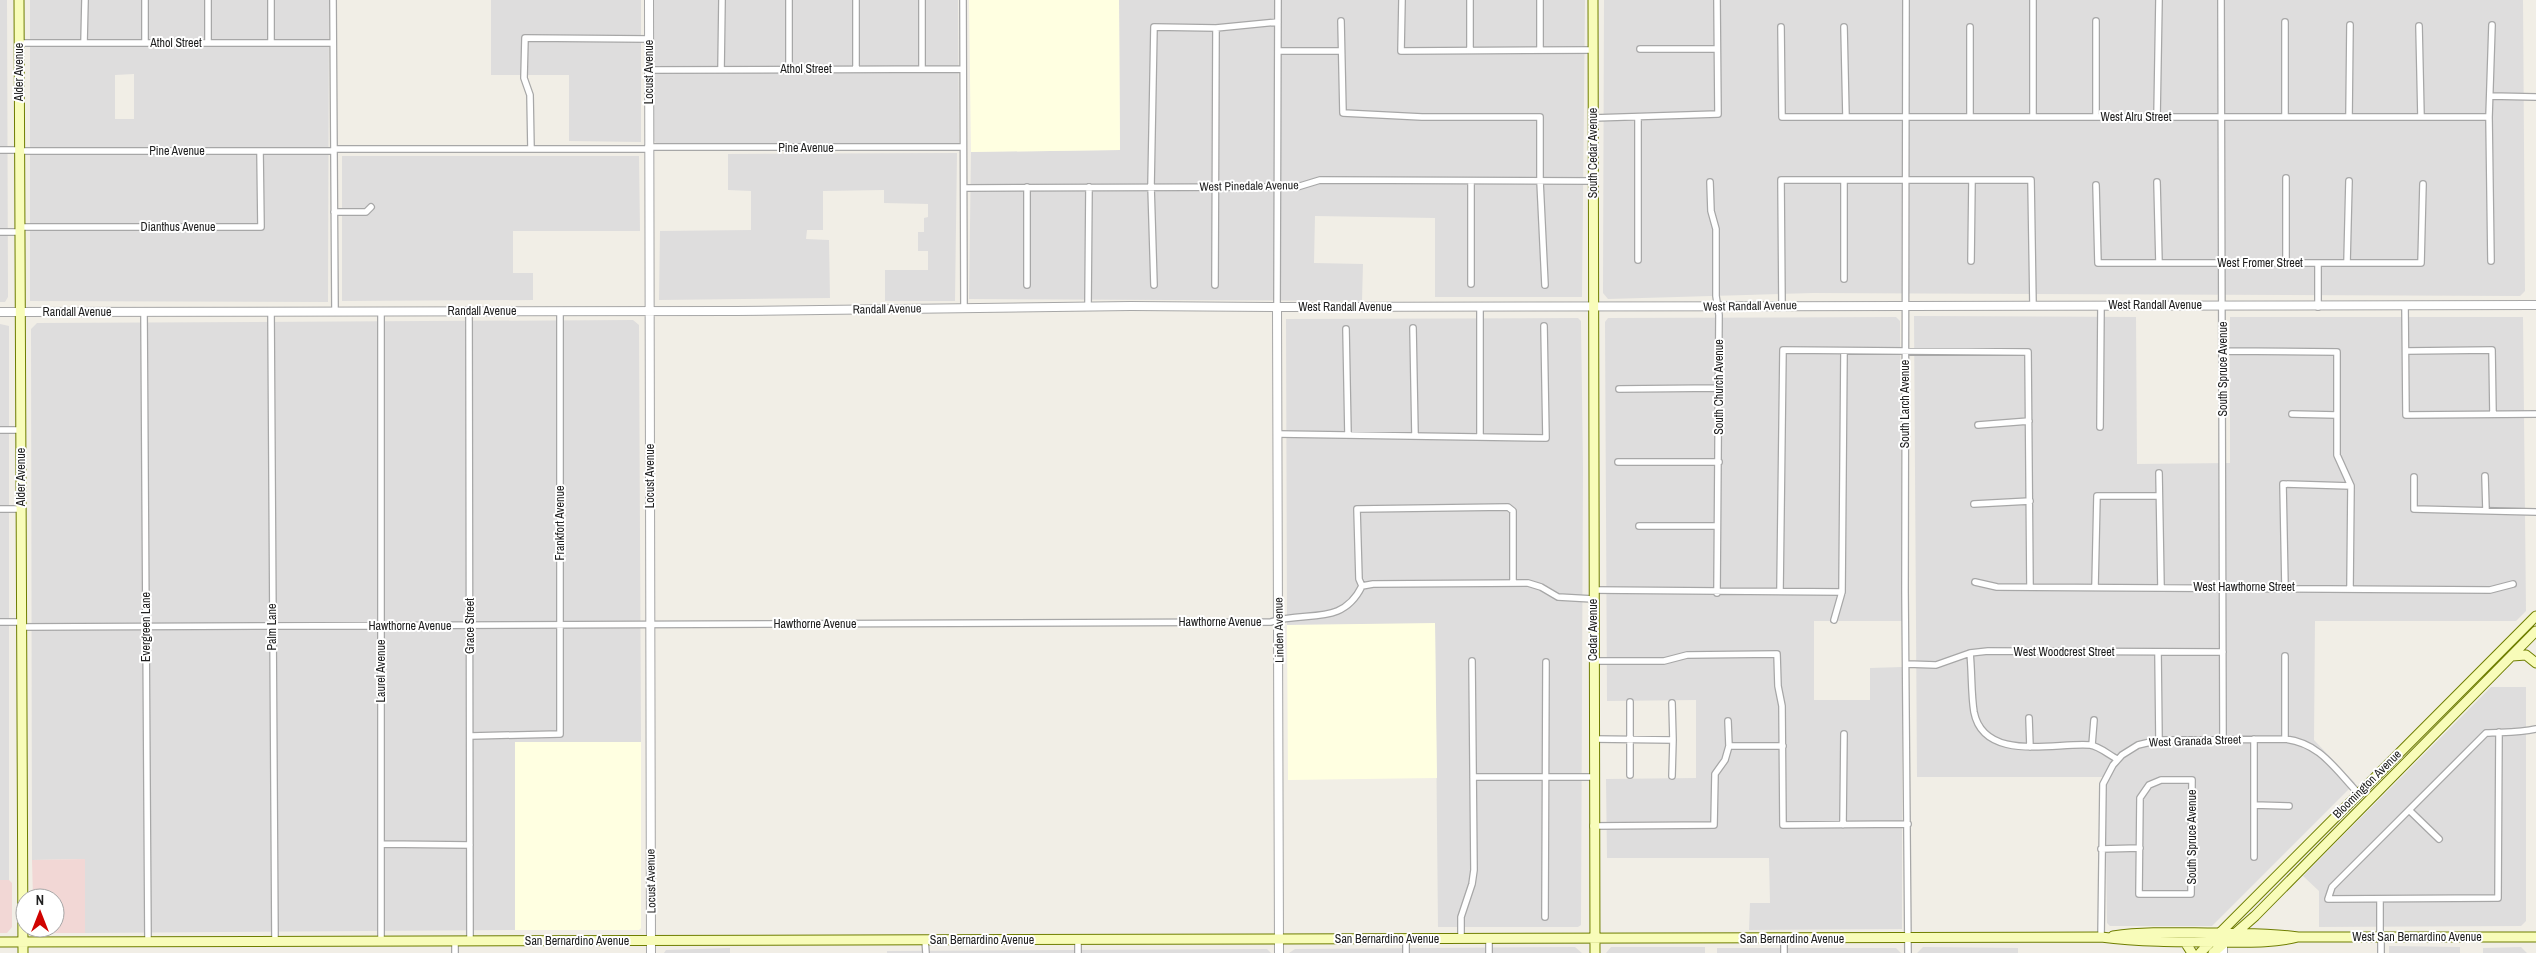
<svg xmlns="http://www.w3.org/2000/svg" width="2536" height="953" viewBox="0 0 2536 953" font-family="'Archivo Narrow',sans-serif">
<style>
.residential{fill:#dedddd;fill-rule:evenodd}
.commercial{fill:#f2d7d5}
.education{fill:#ffffe1}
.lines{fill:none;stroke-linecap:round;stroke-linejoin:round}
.minor-casing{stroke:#a7a7a7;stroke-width:8}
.tertiary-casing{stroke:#a7a7a7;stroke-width:10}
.secondary-casing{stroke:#6f7e00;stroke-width:11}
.minor{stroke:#fff;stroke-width:5.5}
.tertiary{stroke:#fff;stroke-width:8}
.secondary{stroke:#f8fcb9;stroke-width:9}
.labels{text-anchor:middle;stroke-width:4;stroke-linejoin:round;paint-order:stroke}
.street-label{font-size:12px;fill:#202020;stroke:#fff}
</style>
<rect width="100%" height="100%" fill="#f1eee6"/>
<!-- residential -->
<path class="residential" d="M0 0H7L8 297 5 302H0Z
M30 0H329L328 302 30 301ZM134 74V119H115V75Z
M491 0H641V142L569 141V75H491Z
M654 0H958L959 143 657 144 654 141Z
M1119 0H1585L1582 297H1435V218L1315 216 1314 263 1363 264 1362 301 969 299 971 152 1120 150Z
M1604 0H2523L2525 291 2520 296 1813 293 1608 299 1603 293Z
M957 153 955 301H885V270H928V251H918V232H924V218L928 217V204L884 203V190L823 191V230H807L806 239 829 240 830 298 659 300 660 231 751 230V191L728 190V154Z
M342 156H639L640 231H513V273H533V300L342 301Z
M1914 316 2136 317 2137 464 2230 463V317H2523L2526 611 2516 621H2315L2314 740 2355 783 2212 926H2110L2107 923 2105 777H1917Z
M1896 317 1900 321 1902 621H1814V700H1870V668L1902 667V929L1749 930 1750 903H1770L1769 858H1607L1606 779 1696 778V700L1607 701 1605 322 1608 318Z
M1578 318 1581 321 1583 469 1581 925 1578 927H1438L1435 624 1287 625 1286 319Z
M633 320 639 325 641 742H515V930L85 933V859L32 860 31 329 37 323Z
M0 324 9 326V880H0Z
M2491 687H2526V921L2521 926 2319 927V891L2303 876Z
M2389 946 2460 947V953H2389Z
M1575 947 1582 953H1289L1295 949Z
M1611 947H1705V953H1606Z
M1923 947 2018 948V953H1917Z
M2521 947 2527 953H2483V948Z
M730 948V953H664L666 950Z
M1717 948H1896L1901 953H1717Z
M1267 949 1271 953H887V951Z"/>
<!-- commercial -->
<path class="commercial" d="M85 859V933H38L34 928H55V898H33L32 860Z
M0 880H9L12 883V927L7 933H0Z"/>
<!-- education -->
<path class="education" d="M969 0H1119L1120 150 971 152Z
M1435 623 1437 778 1288 780 1287 625Z
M515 742H641V928L639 930H515Z"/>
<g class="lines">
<defs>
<path id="minor" d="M145 0V43
M208 0V43
M271 0V43
M333 0 335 311
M963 0 964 308
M1402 0 1401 51 1593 50
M1906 0 1905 591 1908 953
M2033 0V117
M2221 0 2223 739
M1341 21 1343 113 1422 117H1540V181L1545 285
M2285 22V117
M2419 26 2421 117
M1781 27 1782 117H2489
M1844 27 1846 117
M1970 27V117
M19 43H333
M84 43 85 0
M1640 49H1717
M1470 50V0
M1540 50V0
M1278 51H1340
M789 69V0
M856 69V0
M922 69V0
M649 70 963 69
M721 70 722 0
M2490 96 2536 97
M2096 117V21
M2157 117 2159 0
M2349 117 2350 25
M1593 118 1718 114 1717 0
M648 147H963
M334 149H648
M531 149 530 95 524 78 525 38 649 39
M0 150H20
M20 151H334
M2286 178V263
M1844 180V279
M1471 181V284
M1710 182 1711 211 1716 229V296L1719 315 1717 593
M2157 182 2159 263
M2096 185 2098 263H2421L2423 184
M1027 187V285
M965 188 1297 187 1320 180 1592 181
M334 212H366L371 207
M20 227H261L260 151
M0 232H20
M1638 260V117
M1971 261 1972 180
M2491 261 2489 117 2492 25
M2318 263V307
M2347 263 2349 181
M1154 285 1151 186 1154 27 1216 28 1278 22
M1215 285 1216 28
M1088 306 1089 187
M1782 306 1781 180H2031L2033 305
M2405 306 2406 415 2536 414
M1277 307 1278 0
M1480 307V436
M271 311 275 942
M381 311V941
M469 311 470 942
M144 312 148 942
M1413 328 1415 435
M1346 329 1348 435
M2224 351 2337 352V455L2351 486 2350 588
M2407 351 2492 350 2493 414
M1619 389 1720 388
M2292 414 2336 415
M1978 425 2029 421
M2100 427 2101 305
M0 430H21
M1279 434 1546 438 1544 326
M1618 462H1719
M2159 473 2161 587
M2485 476 2486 510
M2414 477V509L2536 512
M1974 504 2030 501
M0 509H21
M1639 526H1717
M1975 582 1997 587 2490 590 2513 584
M1362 586 1359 579 1357 509 1508 507 1513 511V583
M2095 587 2097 496H2159
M2285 587 2283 484 2351 486
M1593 590 1842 592
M1780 590 1783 350 2028 352 2030 587
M1834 620 1842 592 1844 352
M0 622H21
M21 627 1271 622C1307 610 1342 627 1362 586L1373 584 1528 583 1541 587 1558 597 1593 599
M2158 652 2159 740
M1970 653C1972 672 1971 693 1974 712 1984 763 2056 742 2090 745 2099 746 2109 755 2117 759
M2285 656V739
M1593 661H1664L1687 655 1777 654 1778 686 1782 706 1783 825 1908 824
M1907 664 1936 665 1970 653 1988 651 2223 652
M1630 702V775
M2029 718 2030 747
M2499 732 2498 898 2328 899 2332 887 2486 733C2503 732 2519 733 2536 729
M471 736 560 734V311
M1594 739 1673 740 1672 703
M2092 745 2094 720
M1729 746H1783
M1672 776 1673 740
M1473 777H1594
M2161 780H2192L2191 894H2139L2140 798 2149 785Z
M2254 805 2289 806
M2409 810 2439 839
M1843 825 1844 734
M1593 826 1714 825 1715 774 1725 760 1729 746 1728 721
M381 844 470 845
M2101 849 2140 848
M2254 857V739
M1545 917 1546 662
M2101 937 2103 784 2113 765 2122 755 2138 745 2159 740 2285 739C2320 743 2335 769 2358 793
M2380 937V899
M2381 937V953
M1489 938V953
M1784 938V953
M1461 939V917L1472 884 1474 870 1472 661
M925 940 926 953
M455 953V941
M1078 953V939
M1406 953V939"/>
<path id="tertiary" d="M649 0 651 953
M1277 307 1279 953
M0 312 736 311 1131 306 1277 307 2536 305
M2223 940V953"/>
<path id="secondary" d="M19 0 23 953
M1593 0 1595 953
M2512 656 2526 655 2536 663
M2113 936C2147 931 2183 933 2217 933 2244 934 2271 933 2298 937H2536
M0 942 2101 937C2139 942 2178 942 2217 942 2244 942 2271 944 2298 937
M2185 942 2192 953
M2200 953 2536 616
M2213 953 2255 916 2536 631"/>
</defs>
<!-- minor casing -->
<use href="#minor" class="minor-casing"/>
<!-- tertiary casing -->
<use href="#tertiary" class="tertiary-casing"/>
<!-- secondary casing -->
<use href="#secondary" class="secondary-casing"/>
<!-- minor -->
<use href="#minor" class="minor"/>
<!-- tertiary -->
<use href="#tertiary" class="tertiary"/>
<!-- secondary -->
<use href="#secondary" class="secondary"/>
</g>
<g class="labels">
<!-- street labels -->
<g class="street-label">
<text x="176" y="47">Athol Street</text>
<text x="806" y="73">Athol Street</text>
<text transform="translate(19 72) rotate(-90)" y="4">Alder Avenue</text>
<text transform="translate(649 72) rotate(-90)" y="4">Locust Avenue</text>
<text x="2136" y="121">West Alru Street</text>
<text x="806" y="152">Pine Avenue</text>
<text x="177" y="155">Pine Avenue</text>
<text transform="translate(1593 153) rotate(-90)" y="4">South Cedar Avenue</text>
<text transform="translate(1249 186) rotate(-1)" y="4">West Pinedale Avenue</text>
<text x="178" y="231">Dianthus Avenue</text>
<text x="2260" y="267">West Fromer Street</text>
<text x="2155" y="309">West Randall Avenue</text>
<text transform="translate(1750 306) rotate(-1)" y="4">West Randall Avenue</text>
<text x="1345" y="311">West Randall Avenue</text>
<text transform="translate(887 309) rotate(-1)" y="4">Randall Avenue</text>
<text x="482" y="315">Randall Avenue</text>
<text x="77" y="316">Randall Avenue</text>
<text transform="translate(2223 369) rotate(-90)" y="4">South Spruce Avenue</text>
<text transform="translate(1719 387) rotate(-90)" y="4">South Church Avenue</text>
<text transform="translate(1905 404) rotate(-90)" y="4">South Larch Avenue</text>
<text transform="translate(650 476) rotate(-90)" y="4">Locust Avenue</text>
<text transform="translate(21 477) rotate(-90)" y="4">Alder Avenue</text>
<text transform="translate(560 523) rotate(-90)" y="4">Frankfort Avenue</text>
<text x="2244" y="591">West Hawthorne Street</text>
<text x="1220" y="626">Hawthorne Avenue</text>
<text x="815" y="628">Hawthorne Avenue</text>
<text x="410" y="630">Hawthorne Avenue</text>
<text transform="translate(470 626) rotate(-90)" y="4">Grace Street</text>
<text transform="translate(146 627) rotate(-90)" y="4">Evergreen Lane</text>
<text transform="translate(272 627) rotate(-90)" y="4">Palm Lane</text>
<text transform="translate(1279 630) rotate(-91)" y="4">Linden Avenue</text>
<text transform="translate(1593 630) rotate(-90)" y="4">Cedar Avenue</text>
<text x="2064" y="656">West Woodcrest Street</text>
<text transform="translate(381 671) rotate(-90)" y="4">Laurel Avenue</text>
<text transform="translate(2195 741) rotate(-2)" y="4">West Granada Street</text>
<text transform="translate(2367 784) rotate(-45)" y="4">Bloomington Avenue</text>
<text transform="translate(2192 837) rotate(-90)" y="4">South Spruce Avenue</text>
<text transform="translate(651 881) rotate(-91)" y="4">Locust Avenue</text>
<text x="2417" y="941">West San Bernardino Avenue</text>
<text x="1387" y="943">San Bernardino Avenue</text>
<text x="1792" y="943">San Bernardino Avenue</text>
<text x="982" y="944">San Bernardino Avenue</text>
<text x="577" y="945">San Bernardino Avenue</text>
</g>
</g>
<!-- north arrow -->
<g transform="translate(40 913)"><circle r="24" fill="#ffffff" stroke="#a6a6a6"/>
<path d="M0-4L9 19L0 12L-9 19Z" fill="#d00300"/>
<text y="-8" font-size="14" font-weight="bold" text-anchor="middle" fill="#202020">N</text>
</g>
</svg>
